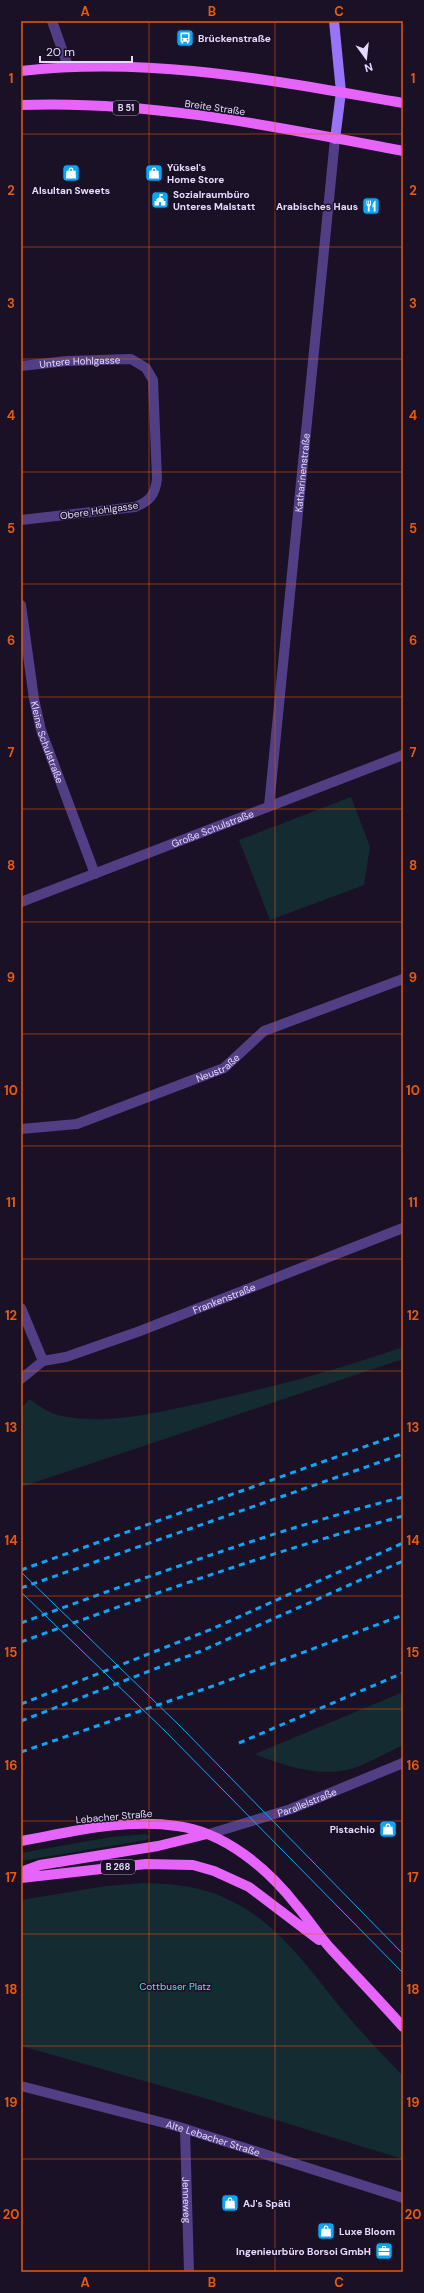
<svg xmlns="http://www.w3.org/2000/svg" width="424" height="2293" viewBox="0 0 424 2293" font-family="'DM Sans',sans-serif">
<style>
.green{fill:#142b31}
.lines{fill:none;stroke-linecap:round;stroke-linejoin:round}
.minor{stroke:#523e84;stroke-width:10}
.secondary{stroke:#9874f9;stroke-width:10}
.primary{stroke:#e664f9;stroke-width:10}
.tram{stroke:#0da5f5;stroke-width:1}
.rail{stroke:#0da5f5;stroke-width:3;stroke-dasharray:6 5;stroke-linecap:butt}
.grid{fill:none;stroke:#e8590c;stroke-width:1;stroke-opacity:0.55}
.labels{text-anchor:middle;stroke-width:3;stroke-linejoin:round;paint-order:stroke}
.shield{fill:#1a1127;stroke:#a99dbd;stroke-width:1}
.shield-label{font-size:9px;font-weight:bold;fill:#e6d9fd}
.poi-label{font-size:10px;font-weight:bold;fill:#e6d9fd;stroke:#1a1127;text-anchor:start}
.street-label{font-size:10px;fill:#e6d9fd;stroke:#1a1127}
.park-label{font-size:10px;fill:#66dcdb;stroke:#1a1127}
.neatline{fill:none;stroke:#e8590c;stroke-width:1.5}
.grid-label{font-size:13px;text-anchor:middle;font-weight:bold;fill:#e8590c}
</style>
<rect width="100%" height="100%" fill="#1a1127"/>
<!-- green -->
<path class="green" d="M351 797 370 847 364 885 270 920 239 840Z
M403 1347V1359L21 1487V1409L29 1399C37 1404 48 1413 58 1415 106 1426 154 1413 202 1403 270 1388 337 1370 403 1347Z
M403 1692V1745C388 1752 362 1767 347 1770 315 1776 284 1766 255 1754Z
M146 1834 150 1837 146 1840 21 1861V1853L111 1837Z
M144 1883C173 1884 201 1886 227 1899 275 1921 304 1962 336 2002 357 2028 380 2052 403 2076V2159L204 2098 21 2046V1900L106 1886Z"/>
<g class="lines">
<!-- minor -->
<g class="minor">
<path d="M52 21 68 66"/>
<path id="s1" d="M21 366 67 361 131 359 146 368 153 380 157 479C155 495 150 501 135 507L21 520"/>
<path id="s2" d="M21 605 34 699 41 730 95 874"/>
<path id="s3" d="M269 806 335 139"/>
<path id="s4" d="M21 902 403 755"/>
<path id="s5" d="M21 1129 77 1124 224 1068 264 1031 403 979"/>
<path d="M21 1308 43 1361"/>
<path id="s6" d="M43 1361 66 1357 140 1331 403 1228"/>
<path d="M21 1379 43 1361"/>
<path id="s7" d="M209 1834 291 1809 403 1763"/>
<path id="s8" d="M21 2086 176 2126 403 2198"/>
<path id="s9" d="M185 2129 189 2272"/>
</g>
<!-- secondary -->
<path class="secondary" d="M334 21 341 92 335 139"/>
<!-- primary -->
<path class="primary" d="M21 71C153 56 274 81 403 103
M21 105C149 100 278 127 403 151
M21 1841C71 1832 125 1818 177 1826 225 1832 268 1869 297 1906 309 1920 319 1936 331 1949 355 1975 379 2000 403 2027
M21 1872 40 1865 158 1846 207 1834
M21 1878 146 1864 193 1865 214 1871 249 1887 319 1940"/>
<!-- tram -->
<path class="tram" d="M21 1572 180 1726 403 1954
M21 1592 165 1731 403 1973"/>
<!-- rail -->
<path class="rail" d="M21 1570 403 1433
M21 1588 403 1454
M21 1623C147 1577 273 1530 403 1497
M21 1642C147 1596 273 1551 403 1516
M21 1704 212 1629 403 1543
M21 1721 201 1651 403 1561
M239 1743 403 1673
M21 1752 216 1685 403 1615"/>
</g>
<!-- grid -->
<path class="grid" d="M149 21V2272M275 21V2272M21 134H403M21 247H403M21 359H403M21 472H403M21 584H403M21 697H403M21 809H403M21 922H403M21 1034H403M21 1146H403M21 1259H403M21 1371H403M21 1484H403M21 1596H403M21 1709H403M21 1821H403M21 1934H403M21 2046H403M21 2159H403"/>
<!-- icons -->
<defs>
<symbol id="bus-square" viewBox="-11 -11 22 22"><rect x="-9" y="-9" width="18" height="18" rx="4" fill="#0da5f5" stroke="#1a1127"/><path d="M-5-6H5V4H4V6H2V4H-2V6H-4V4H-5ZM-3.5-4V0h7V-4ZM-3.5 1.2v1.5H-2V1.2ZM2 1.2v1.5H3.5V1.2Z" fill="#fff"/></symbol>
<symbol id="shop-square" viewBox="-11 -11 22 22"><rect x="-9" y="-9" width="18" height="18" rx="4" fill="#0da5f5" stroke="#1a1127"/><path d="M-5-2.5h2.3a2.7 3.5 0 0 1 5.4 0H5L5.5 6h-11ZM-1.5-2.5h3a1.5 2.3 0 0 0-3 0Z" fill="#fff"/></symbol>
<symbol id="civic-square" viewBox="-11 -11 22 22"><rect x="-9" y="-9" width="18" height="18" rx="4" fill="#0da5f5" stroke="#1a1127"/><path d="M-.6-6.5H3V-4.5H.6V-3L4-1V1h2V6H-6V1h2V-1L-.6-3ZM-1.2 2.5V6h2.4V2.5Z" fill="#fff"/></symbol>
<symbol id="restaurant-square" viewBox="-11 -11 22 22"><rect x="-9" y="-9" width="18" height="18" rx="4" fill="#0da5f5" stroke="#1a1127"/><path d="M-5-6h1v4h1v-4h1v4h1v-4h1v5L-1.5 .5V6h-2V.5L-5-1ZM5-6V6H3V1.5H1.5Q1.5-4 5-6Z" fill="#fff"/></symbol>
<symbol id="office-square" viewBox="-11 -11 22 22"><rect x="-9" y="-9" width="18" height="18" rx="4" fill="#0da5f5" stroke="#1a1127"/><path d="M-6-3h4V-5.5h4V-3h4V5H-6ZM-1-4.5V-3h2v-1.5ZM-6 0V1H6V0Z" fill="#fff"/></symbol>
</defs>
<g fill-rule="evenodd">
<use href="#bus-square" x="175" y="28" width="20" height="20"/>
<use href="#shop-square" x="61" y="163" width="20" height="20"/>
<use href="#shop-square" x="144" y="163" width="20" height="20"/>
<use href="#civic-square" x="150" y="190" width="20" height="20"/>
<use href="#restaurant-square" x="361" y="196" width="20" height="20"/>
<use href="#shop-square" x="378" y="1819" width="20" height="20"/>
<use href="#shop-square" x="220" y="2193" width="20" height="20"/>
<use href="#shop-square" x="316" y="2221" width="20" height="20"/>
<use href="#office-square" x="374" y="2241" width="20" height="20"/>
</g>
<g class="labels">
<!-- shield labels -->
<g class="shield">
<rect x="113" y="101" width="26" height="14" rx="3"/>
<rect x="101" y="1860" width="34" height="14" rx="3"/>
</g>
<g class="shield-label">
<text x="126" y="111">B 51</text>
<text x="118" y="1870">B 268</text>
</g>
<!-- poi labels -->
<g class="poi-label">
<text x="198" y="42">Brückenstraße</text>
<text x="167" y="171">Yüksel's<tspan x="167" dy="12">Home Store</tspan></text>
<text x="71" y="194" text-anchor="middle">Alsultan Sweets</text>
<text x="173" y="198">Sozialraumbüro<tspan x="173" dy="12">Unteres Malstatt</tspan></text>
<text x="358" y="210" text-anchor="end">Arabisches Haus</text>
<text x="375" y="1833" text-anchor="end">Pistachio</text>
<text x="243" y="2207">AJ's Späti</text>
<text x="339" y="2235">Luxe Bloom</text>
<text x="371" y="2255" text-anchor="end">Ingenieurbüro Borsoi GmbH</text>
</g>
<!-- street labels -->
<g class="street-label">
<text transform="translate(215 107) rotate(8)" y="4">Breite Straße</text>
<text dy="4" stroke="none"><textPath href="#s1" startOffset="59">Untere Hohlgasse</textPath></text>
<text dy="4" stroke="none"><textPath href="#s3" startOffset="335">Katharinenstraße</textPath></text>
<text transform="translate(99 510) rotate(-8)" y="4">Obere Hohlgasse</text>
<text dy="4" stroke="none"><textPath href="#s2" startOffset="140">Kleine Schulstraße</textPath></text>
<text dy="4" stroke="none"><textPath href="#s4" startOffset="205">Große Schulstraße</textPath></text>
<text dy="4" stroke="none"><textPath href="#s5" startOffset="208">Neustraße</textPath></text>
<text dy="4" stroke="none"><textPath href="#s6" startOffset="192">Frankenstraße</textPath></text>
<text dy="4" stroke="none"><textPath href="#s7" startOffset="103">Parallelstraße</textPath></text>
<text transform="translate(114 1816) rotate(-5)" y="4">Lebacher Straße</text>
<text dy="4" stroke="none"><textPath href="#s8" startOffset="199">Alte Lebacher Straße</textPath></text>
<text dy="4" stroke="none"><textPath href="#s9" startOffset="71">Jenneweg</textPath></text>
</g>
<!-- park labels -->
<g class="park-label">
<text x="175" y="1990">Cottbuser Platz</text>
</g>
</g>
<!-- border -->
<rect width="424" height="2293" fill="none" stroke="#1a1127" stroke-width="44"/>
<!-- north arrow -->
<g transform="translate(366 58) rotate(165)" stroke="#1a1127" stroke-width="3" paint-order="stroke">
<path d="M0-3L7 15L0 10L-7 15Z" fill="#e6d9fd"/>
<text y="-6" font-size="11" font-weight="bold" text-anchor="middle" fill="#e6d9fd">N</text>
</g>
<!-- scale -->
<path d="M40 56v6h92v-6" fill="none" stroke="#e6d9fd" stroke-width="2"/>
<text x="46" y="56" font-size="12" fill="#e6d9fd" stroke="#1a1127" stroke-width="3" paint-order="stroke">20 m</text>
<rect x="22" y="22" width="380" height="2249" class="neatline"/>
<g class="grid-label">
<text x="85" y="16">A</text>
<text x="212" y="16">B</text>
<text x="339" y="16">C</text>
<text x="11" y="83">1</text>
<text x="413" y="83">1</text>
<text x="11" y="195">2</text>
<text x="413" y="195">2</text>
<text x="11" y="308">3</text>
<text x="413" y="308">3</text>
<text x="11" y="420">4</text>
<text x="413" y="420">4</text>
<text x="11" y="533">5</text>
<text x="413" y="533">5</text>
<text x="11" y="645">6</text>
<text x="413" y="645">6</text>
<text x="11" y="757">7</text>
<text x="413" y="757">7</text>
<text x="11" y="870">8</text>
<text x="413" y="870">8</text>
<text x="11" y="982">9</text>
<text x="413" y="982">9</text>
<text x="11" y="1095">10</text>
<text x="413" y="1095">10</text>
<text x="11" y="1207">11</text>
<text x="413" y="1207">11</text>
<text x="11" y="1320">12</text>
<text x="413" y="1320">12</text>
<text x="11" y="1432">13</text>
<text x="413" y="1432">13</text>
<text x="11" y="1545">14</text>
<text x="413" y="1545">14</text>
<text x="11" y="1657">15</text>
<text x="413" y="1657">15</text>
<text x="11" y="1770">16</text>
<text x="413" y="1770">16</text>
<text x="11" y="1882">17</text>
<text x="413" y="1882">17</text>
<text x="11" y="1994">18</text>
<text x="413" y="1994">18</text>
<text x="11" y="2107">19</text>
<text x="413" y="2107">19</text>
<text x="11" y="2219">20</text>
<text x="413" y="2219">20</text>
<text x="85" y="2287">A</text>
<text x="212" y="2287">B</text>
<text x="339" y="2287">C</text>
</g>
</svg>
